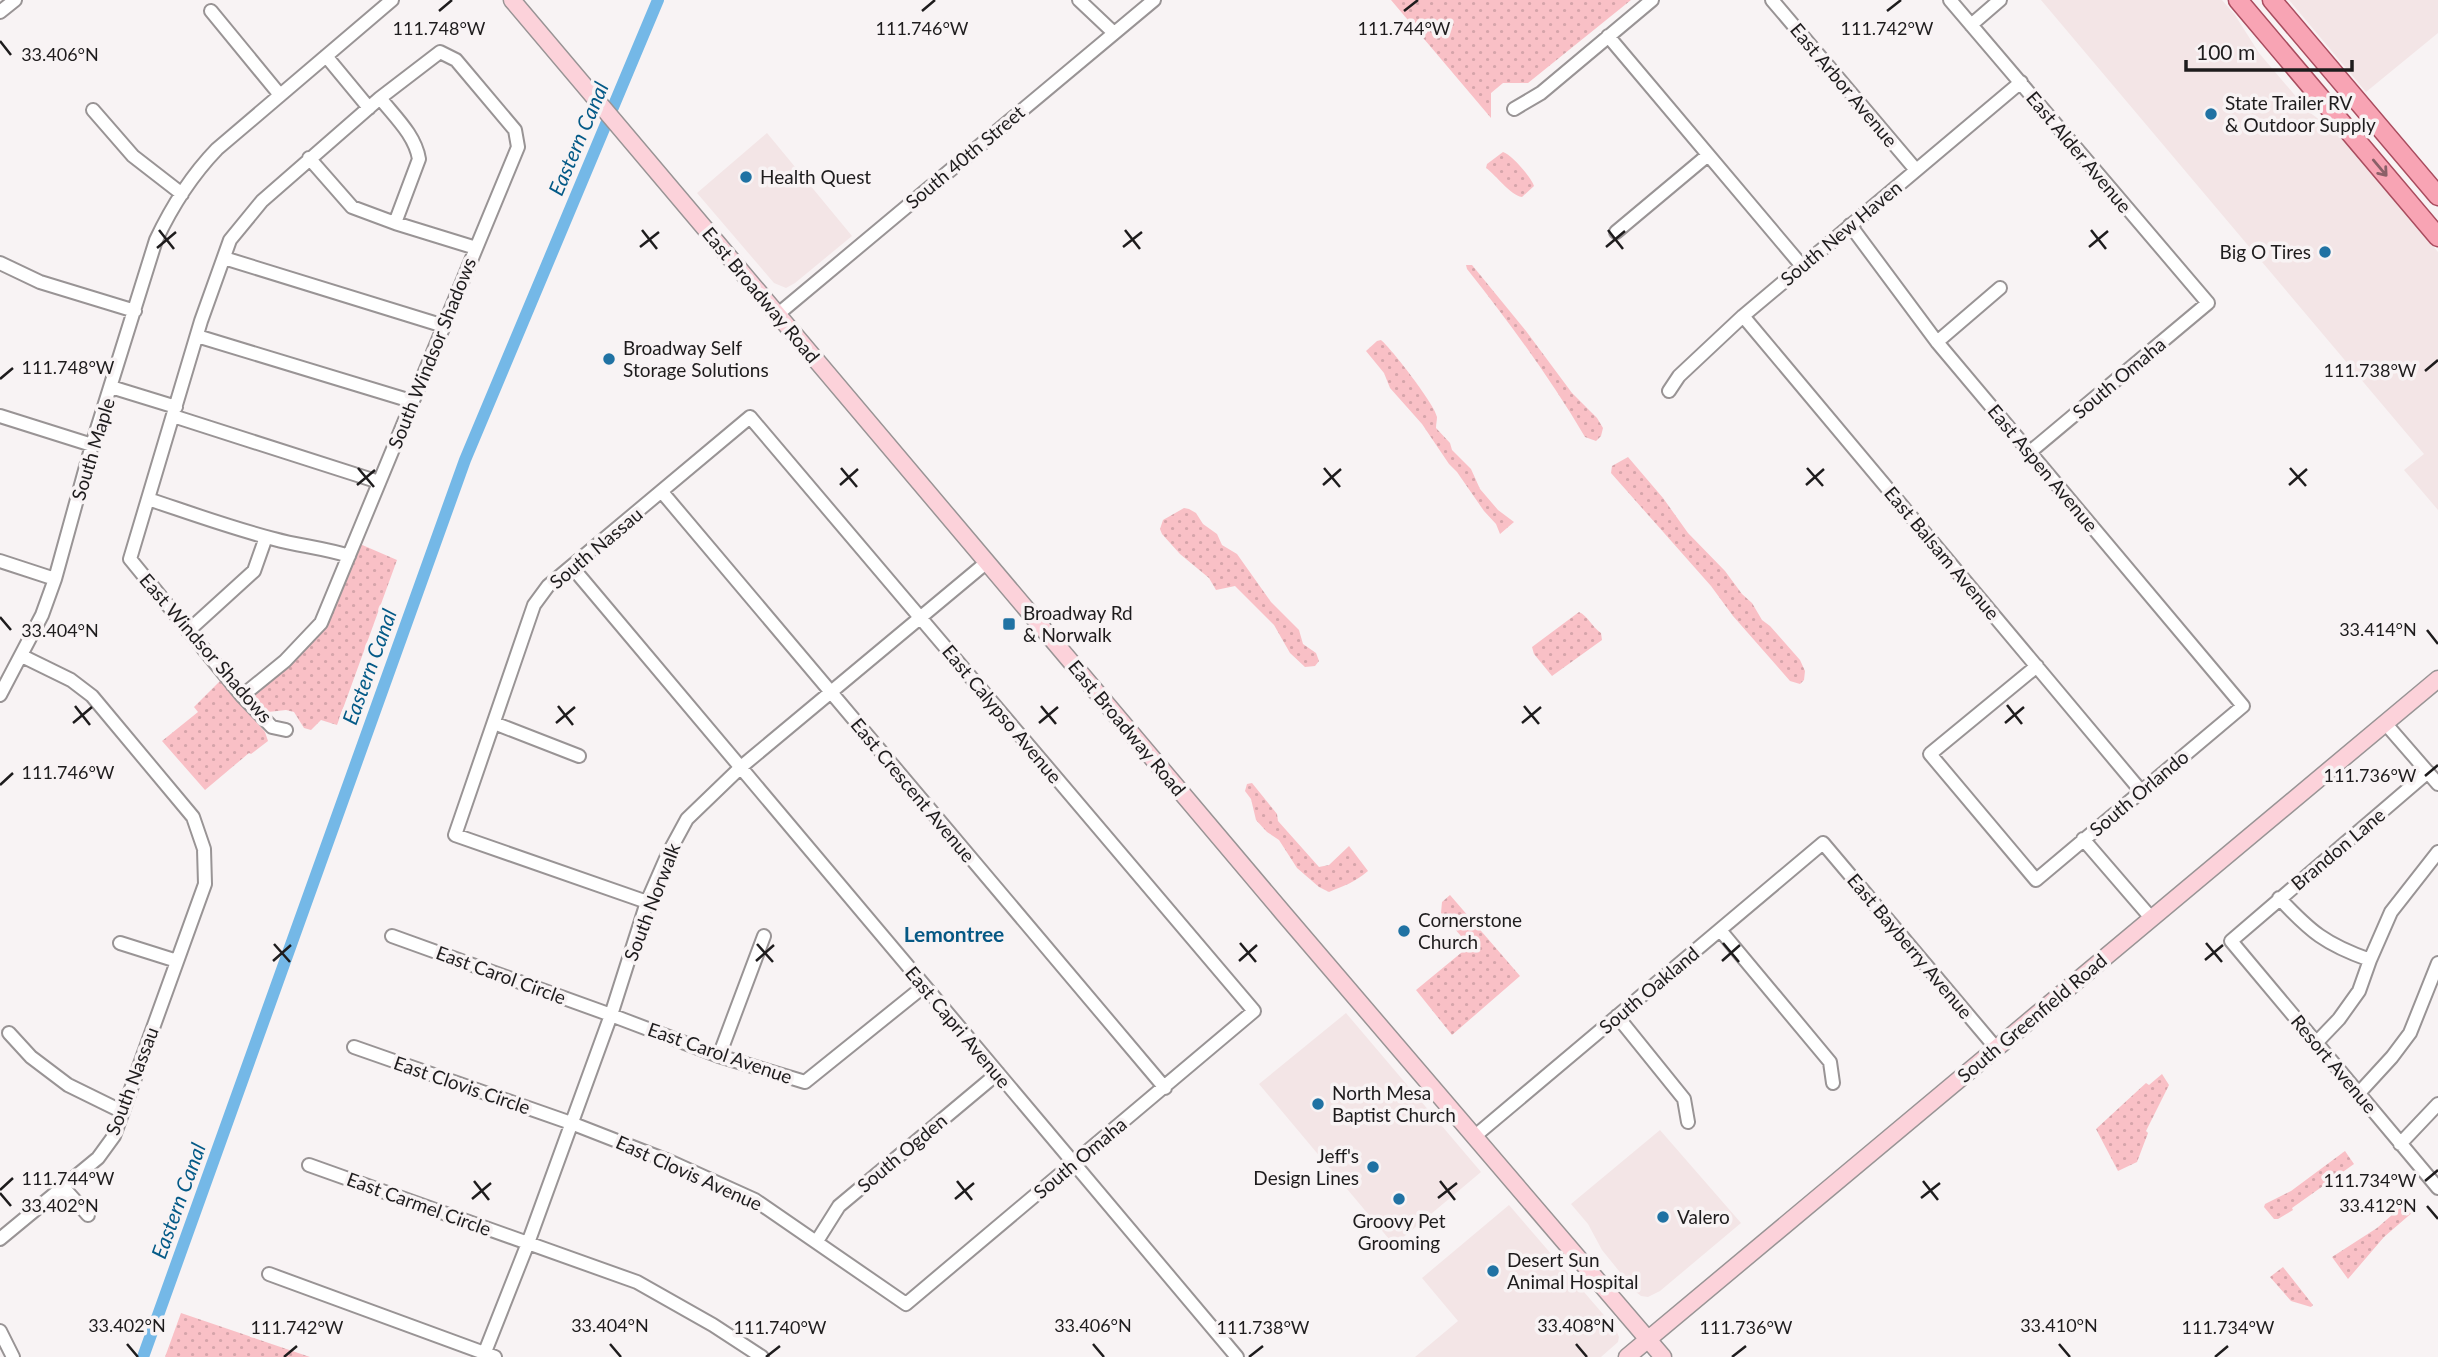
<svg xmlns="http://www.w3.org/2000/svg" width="2438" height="1357" viewBox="0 0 2438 1357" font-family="Lato,sans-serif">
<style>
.built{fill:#f3e5e6}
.park{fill:url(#park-dots)}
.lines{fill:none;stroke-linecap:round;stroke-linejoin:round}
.canal{stroke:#74b8e7;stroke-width:12}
.street-casing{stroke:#999495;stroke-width:16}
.secondary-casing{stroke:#999495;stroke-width:19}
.primary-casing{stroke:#a94d5f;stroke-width:21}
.street{stroke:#fff;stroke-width:12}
.secondary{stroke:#fcd2da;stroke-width:16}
.primary{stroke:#f8a4b4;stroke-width:18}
.oneway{stroke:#8b6068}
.ticks{fill:none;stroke:#1e1c1d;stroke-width:2.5}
.poi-dot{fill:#2072a3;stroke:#f8f3f4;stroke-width:2.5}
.labels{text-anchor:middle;stroke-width:7;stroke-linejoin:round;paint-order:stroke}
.street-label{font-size:19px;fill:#1e1c1d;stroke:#f8f3f4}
.poi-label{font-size:19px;fill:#1e1c1d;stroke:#f8f3f4;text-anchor:start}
.water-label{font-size:21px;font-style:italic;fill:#045a87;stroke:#f8f3f4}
.neighbourhood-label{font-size:21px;font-weight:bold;fill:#055884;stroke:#f8f3f4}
.ticks-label{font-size:18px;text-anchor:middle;fill:#1e1c1d;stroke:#f8f3f4;stroke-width:7;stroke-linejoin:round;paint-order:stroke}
</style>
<defs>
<pattern id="park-dots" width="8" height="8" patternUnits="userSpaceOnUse" patternTransform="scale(1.75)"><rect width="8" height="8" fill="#f9c0c6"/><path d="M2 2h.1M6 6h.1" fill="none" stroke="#d5a4aa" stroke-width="1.8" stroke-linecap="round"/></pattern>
</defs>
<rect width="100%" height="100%" fill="#f8f3f4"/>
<!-- built -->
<path class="built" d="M2041 0H2222L2235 15 2259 53 2309 112 2339 134 2438 252V510L2404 470 2424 454Z
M2289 0H2438V33L2366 92Z
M767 133 852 236 795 283 786 288 774 283 697 193Z
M1346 1013 1481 1172 1394 1245 1259 1084Z
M1660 1130 1741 1223 1660 1291 1648 1297 1641 1296 1636 1292 1602 1250 1588 1224 1571 1204Z
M1509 1205 1615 1328 1619 1337 1618 1342 1601 1357H1415L1458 1321 1422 1278Z"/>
<!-- park -->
<path class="park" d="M1391 0H1631L1528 83H1503L1491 93V118Z
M1503 152C1511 154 1531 177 1534 186L1522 197C1510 195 1497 176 1486 168L1487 164Z
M1466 265H1472L1526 331 1572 393 1597 418 1603 428 1601 436 1596 441 1585 437C1550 378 1510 323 1467 269Z
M1381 340C1391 348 1436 406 1437 417 1437 420 1436 424 1436 428L1450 443 1452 450 1471 469 1480 489 1498 510 1514 522 1500 534 1496 524 1484 511 1457 472 1449 464 1422 424 1390 388 1384 373 1366 351 1377 341Z
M1628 457 1663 498 1688 533 1725 571 1742 594 1752 603 1762 620 1770 626 1800 660 1805 671 1804 680 1800 684 1790 681 1733 616 1711 586 1611 473 1612 466Z
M1184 508 1189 509 1196 513 1203 524 1217 534 1222 545 1237 554 1271 602 1299 630 1303 644 1316 653 1319 661 1315 666 1305 667 1290 653 1274 625 1235 586 1216 590 1209 578 1180 554 1162 534 1160 529 1163 520Z
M360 544 397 560 337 725 321 720 311 730 304 728 294 712 286 710 268 712 253 695 312 643 331 617Z
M1579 612C1588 616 1592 627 1601 633L1602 640 1552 676 1534 654 1532 647Z
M221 680 265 732 268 741 251 754 249 753 205 790 162 741 198 712 194 707Z
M1252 783 1277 814 1278 821 1319 867 1329 865 1349 846 1368 871C1354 883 1345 885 1329 892L1319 887 1297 868 1279 840 1267 832 1256 820 1251 799 1245 791 1247 784Z
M1450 895 1520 976 1452 1035 1416 990 1467 948V943L1441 913 1442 902Z
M2162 1074 2169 1085 2146 1131 2148 1133 2137 1162 2118 1171 2096 1129 2146 1083 2149 1085Z
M2345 1151 2354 1164 2292 1208 2293 1210 2278 1219H2274L2264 1207 2265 1204 2291 1191Z
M2407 1202 2414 1211 2384 1237 2348 1279 2332 1257 2377 1228Z
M2283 1267 2313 1305 2311 1307 2291 1301 2270 1277Z
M181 1313 310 1357H165Z"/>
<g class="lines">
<!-- canal -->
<path class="canal" d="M143 1357 465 460 658 0"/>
<defs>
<path id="street" d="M1079 0 1114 33
M1772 0 1916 170
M1950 0 2208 303 2030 452
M211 11 280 95
M0 12 15 0
M1971 25 2000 0
M1608 36 1802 266
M326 56 369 108
M380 98C395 117 415 135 419 159L395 223
M1514 109 1541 93 1652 0
M93 110 133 156 182 194
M309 158 352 207 395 223 476 248
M1850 225 1937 342 2243 706 2036 880 1930 754 2037 666
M1616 232 1708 155
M224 258 444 326
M0 263 40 282 135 311
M777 315 1154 0
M1743 316 2141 791
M197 336 411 401
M1937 342 2000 288
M111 387 176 407
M1669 391 1679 376 1743 316 2021 82
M0 416 92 445
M173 416 379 482
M662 492 1165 1088
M148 499C190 513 231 528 274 539 299 546 324 548 349 556
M0 561 55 579
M572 567 1237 1357
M188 631 254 571 266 537
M0 695 42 615 55 579 92 445 156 240C172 206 191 176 217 149L392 0
M242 696 285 661 321 623 518 147 515 130 456 60 440 52 380 98 262 201 230 240 201 321 130 559 242 696 272 727 286 730
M494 723 579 756
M2385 723 2438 784
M2428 772 2231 941 2438 1188
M2083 839 2152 919
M2279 898C2311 932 2325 944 2370 960
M1720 930 1830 1062 1833 1083
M392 936 611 1015 719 1056 805 1082 923 987
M120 943 177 961
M1617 1016 1684 1099 1688 1122
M9 1033 31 1057 68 1085 123 1112
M2316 1043 2339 1019 2359 991 2370 960 2391 912 2438 852
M354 1047 571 1123 671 1162 755 1200 906 1304 1254 1011 750 417 548 586 534 605 455 835 647 902
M719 1056 764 936
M2359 1093 2392 1057 2410 1033 2438 963
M1475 1136 1823 843 1996 1048
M2400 1144 2438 1104
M309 1165 637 1282 713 1325 762 1357
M63 1187 88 1215
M0 1239 98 1158 114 1136 205 884 204 849 193 817 92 696 71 680 22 656
M817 1241 839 1206 998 1073
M269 1274 495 1357
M0 1331 13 1357
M483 1357 528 1243 611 1015 647 902 668 854 687 819 741 767 987 562"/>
<path id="secondary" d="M512 0 1284 914 1663 1357
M1627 1357 2438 679"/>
<path id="primary" d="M2238 0 2438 237
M2272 0 2438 196"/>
</defs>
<!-- street casing -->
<use href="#street" class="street-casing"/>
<!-- secondary casing -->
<use href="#secondary" class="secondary-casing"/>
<!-- primary casing -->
<use href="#primary" class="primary-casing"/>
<!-- street -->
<use href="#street" class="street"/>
<!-- secondary -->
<use href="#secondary" class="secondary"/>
<!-- primary -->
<use href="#primary" class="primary"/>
</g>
<!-- one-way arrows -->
<defs><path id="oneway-shaft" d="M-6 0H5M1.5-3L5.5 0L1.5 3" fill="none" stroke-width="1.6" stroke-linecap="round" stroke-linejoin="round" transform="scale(1.75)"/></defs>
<use class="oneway" href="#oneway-shaft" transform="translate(2380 168) rotate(50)"/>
<!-- ticks -->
<path class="ticks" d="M439 11 452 0M922 11 935 0M1404 11 1418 0M1887 11 1901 0M0 41 11 55M159 230 174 249M642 230 657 249M1125 230 1140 249M1608 230 1623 249M2091 230 2106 249M640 247 659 232M1123 247 1142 232M1606 247 1625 231M2089 247 2108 231M157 248 176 232M2425 371 2438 360M0 379 13 368M358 468 374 487M841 468 857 487M1324 468 1340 487M1807 468 1823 486M2290 468 2306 486M357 485 375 470M840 485 858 469M1323 485 1341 469M1806 485 1824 469M2289 485 2307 469M0 617 11 630M2427 630 2438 644M2007 705 2022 724M75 706 90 725M558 706 573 725M1041 706 1056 724M1524 706 1539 724M73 723 92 707M556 723 575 707M1039 723 1058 707M1522 723 1541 707M2005 723 2024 707M2425 776 2438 765M0 785 13 773M1240 943 1256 962M1723 943 1739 962M2206 943 2222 962M274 944 290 962M757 944 773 962M2205 960 2223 945M273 961 291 945M756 961 774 945M1239 961 1257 945M1722 961 1740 945M474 1181 489 1200M957 1181 972 1200M1440 1181 1455 1200M1923 1181 1938 1200M2425 1181 2438 1170M0 1190 13 1178M0 1193 11 1206M1438 1198 1457 1183M1921 1198 1940 1183M472 1199 491 1183M955 1199 974 1183M2427 1206 2438 1219M127 1344 138 1357M610 1344 621 1357M1093 1344 1104 1357M1576 1344 1587 1357M2059 1344 2070 1357M284 1357 297 1346M766 1357 780 1346M1249 1357 1263 1346M1732 1357 1746 1346M2215 1357 2228 1346"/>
<!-- markers -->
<g class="poi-dot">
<circle cx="2211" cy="114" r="7"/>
<circle cx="746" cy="177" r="7"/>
<circle cx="2325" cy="252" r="7"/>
<circle cx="609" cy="359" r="7"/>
<rect x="1002" y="617" width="14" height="14" rx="3.5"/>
<circle cx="1404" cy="931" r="7"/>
<circle cx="1318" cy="1104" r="7"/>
<circle cx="1373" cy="1167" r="7"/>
<circle cx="1399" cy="1199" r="7"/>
<circle cx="1663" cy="1217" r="7"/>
<circle cx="1493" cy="1271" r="7"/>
</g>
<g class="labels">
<!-- street labels -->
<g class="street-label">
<text transform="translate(1844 85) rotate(50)" y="7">East Arbor Avenue</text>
<text transform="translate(2079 152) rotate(50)" y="7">East Alder Avenue</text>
<text transform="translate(965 157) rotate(-40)" y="7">South 40th Street</text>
<text transform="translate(1841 233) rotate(-40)" y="7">South New Haven</text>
<text transform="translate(761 295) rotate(50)" y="7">East Broadway Road</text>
<text transform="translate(432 353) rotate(-68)" y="7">South Windsor Shadows</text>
<text transform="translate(2119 378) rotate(-40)" y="7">South Omaha</text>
<text transform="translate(93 449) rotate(-73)" y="7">South Maple</text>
<text transform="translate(2043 468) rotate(50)" y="7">East Aspen Avenue</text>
<text transform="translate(596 548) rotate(-40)" y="7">South Nassau</text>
<text transform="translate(1942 553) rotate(50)" y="7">East Balsam Avenue</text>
<text transform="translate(206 648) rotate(49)" y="7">East Windsor Shadows</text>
<text transform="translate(1002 714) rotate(50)" y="7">East Calypso Avenue</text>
<text transform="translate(1127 728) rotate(50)" y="7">East Broadway Road</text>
<text transform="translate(913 790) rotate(50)" y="7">East Crescent Avenue</text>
<text transform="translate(2139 793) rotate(-40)" y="7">South Orlando</text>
<text transform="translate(2338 849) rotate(-40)" y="7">Brandon Lane</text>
<text transform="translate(652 902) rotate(-69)" y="7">South Norwalk</text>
<text transform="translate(1910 946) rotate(50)" y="7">East Bayberry Avenue</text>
<text transform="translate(501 975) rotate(20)" y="7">East Carol Circle</text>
<text transform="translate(1649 990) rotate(-40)" y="7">South Oakland</text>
<text transform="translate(2032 1018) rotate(-40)" y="7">South Greenfield Road</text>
<text transform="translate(958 1027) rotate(50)" y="7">East Capri Avenue</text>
<text transform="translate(720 1053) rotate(19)" y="7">East Carol Avenue</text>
<text transform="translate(2334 1064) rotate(50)" y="7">Resort Avenue</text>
<text transform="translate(132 1081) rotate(-69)" y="7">South Nassau</text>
<text transform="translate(462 1085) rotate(19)" y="7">East Clovis Circle</text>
<text transform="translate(902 1153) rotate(-40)" y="7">South Ogden</text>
<text transform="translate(1080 1158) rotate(-40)" y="7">South Omaha</text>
<text transform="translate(689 1173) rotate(24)" y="7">East Clovis Avenue</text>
<text transform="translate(419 1204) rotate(20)" y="7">East Carmel Circle</text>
</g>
<!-- poi labels -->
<g class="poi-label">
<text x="2225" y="110">State Trailer RV<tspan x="2225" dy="22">&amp; Outdoor Supply</tspan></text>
<text x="760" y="184">Health Quest</text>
<text x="2311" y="259" text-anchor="end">Big O Tires</text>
<text x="623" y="355">Broadway Self<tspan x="623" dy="22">Storage Solutions</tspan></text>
<text x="1023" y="620">Broadway Rd<tspan x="1023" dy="22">&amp; Norwalk</tspan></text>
<text x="1418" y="927">Cornerstone<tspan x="1418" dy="22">Church</tspan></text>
<text x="1332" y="1100">North Mesa<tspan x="1332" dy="22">Baptist Church</tspan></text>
<text x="1359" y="1163" text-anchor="end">Jeff's<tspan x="1359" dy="22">Design Lines</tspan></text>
<text x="1677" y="1224">Valero</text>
<text x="1399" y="1228" text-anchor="middle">Groovy Pet<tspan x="1399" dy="22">Grooming</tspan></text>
<text x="1507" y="1267">Desert Sun<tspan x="1507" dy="22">Animal Hospital</tspan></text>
</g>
<!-- water labels -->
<g class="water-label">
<text transform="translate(579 139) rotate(-67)" y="7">Eastern Canal</text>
<text transform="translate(370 667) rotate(-70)" y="7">Eastern Canal</text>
<text transform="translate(179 1201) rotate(-70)" y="7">Eastern Canal</text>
</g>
<!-- neighbourhood labels -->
<g class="neighbourhood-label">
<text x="954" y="942">Lemontree</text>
</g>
</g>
<g class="ticks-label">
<text x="439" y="35">111.748°W</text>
<text x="1404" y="35">111.744°W</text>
<text x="1887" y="35">111.742°W</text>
<text x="922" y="35">111.746°W</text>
<text x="60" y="61">33.406°N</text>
<text x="68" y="374">111.748°W</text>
<text x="2370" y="377">111.738°W</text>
<text x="2378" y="636">33.414°N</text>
<text x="60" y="637">33.404°N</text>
<text x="68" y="779">111.746°W</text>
<text x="2370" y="782">111.736°W</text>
<text x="68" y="1185">111.744°W</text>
<text x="2370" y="1187">111.734°W</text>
<text x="2378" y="1212">33.412°N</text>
<text x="60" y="1212">33.402°N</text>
<text x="127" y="1332">33.402°N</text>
<text x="610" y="1332">33.404°N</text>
<text x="1093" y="1332">33.406°N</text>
<text x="1576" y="1332">33.408°N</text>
<text x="2059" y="1332">33.410°N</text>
<text x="297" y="1334">111.742°W</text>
<text x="780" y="1334">111.740°W</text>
<text x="1263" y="1334">111.738°W</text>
<text x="1746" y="1334">111.736°W</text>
<text x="2228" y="1334">111.734°W</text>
</g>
<!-- scale -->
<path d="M2186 60v10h166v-10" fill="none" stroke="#1e1c1d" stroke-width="3.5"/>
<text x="2196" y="60" font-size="21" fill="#1e1c1d" stroke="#f8f3f4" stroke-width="5" paint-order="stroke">100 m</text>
</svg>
